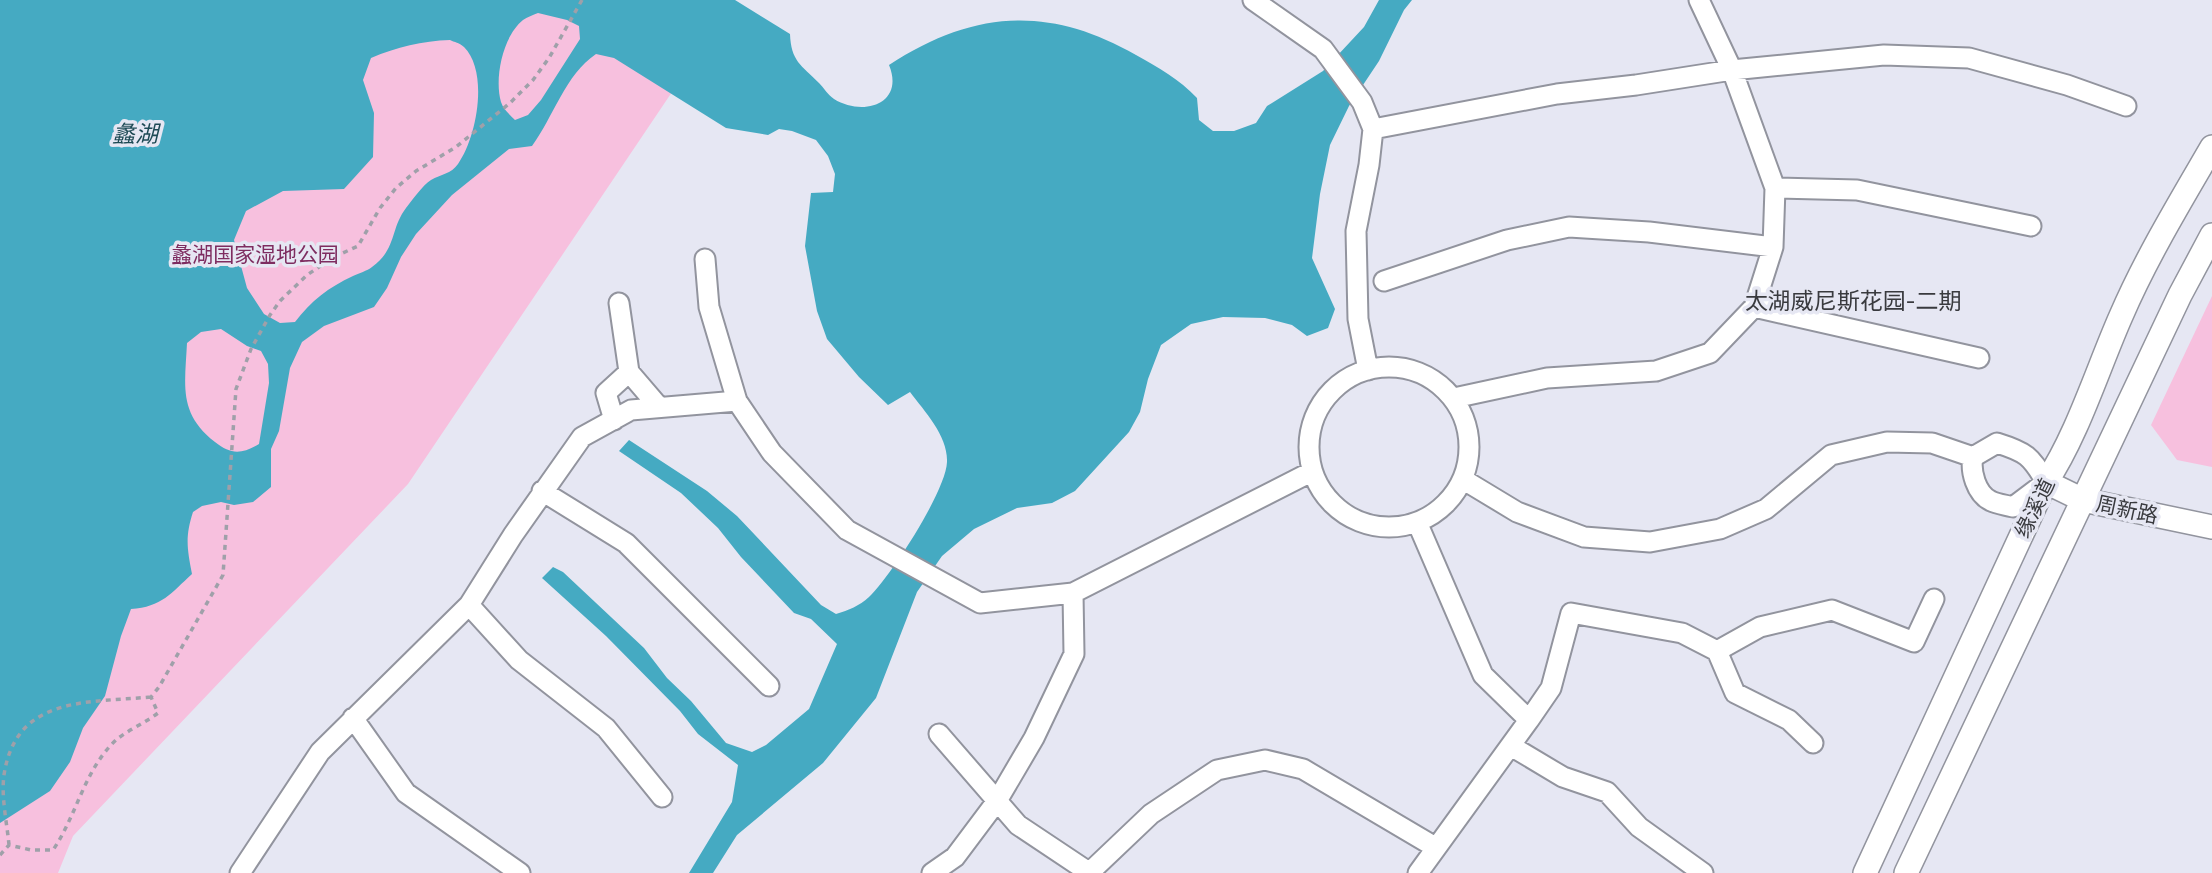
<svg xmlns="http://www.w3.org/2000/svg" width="2212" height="873" viewBox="0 0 2212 873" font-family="Figtree,'Noto Sans SC',sans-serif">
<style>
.green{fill:#f7c0de}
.water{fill:#45aac2;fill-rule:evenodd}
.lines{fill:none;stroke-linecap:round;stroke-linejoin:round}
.minor-casing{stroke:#92949e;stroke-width:23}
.major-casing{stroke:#92949e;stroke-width:26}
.path{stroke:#9fa0a9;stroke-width:3.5;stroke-dasharray:5 5;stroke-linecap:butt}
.minor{stroke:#fff;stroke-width:19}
.major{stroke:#fff;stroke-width:23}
.labels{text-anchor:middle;stroke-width:7;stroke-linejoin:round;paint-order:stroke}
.park-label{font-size:21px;fill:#7e2c60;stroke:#e6e7f3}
.street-label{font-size:21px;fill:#393a3e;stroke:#e6e7f3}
.water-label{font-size:23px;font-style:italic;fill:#1e4a55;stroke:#e6e7f3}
.neighbourhood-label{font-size:23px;fill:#393a3e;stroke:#e6e7f3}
</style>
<rect width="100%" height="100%" fill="#e6e7f3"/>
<!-- green -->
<path class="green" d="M0 0H734L408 484 73 836 58 873H0Z
M2212 296V467L2177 460 2151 425Z"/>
<!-- water -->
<path class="water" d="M0 0H735L790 34C791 61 801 65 819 83 824 88 828 95 834 99 863 117 905 104 889 65 973 10 1049 5 1136 55 1159 68 1179 79 1197 98L1199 120 1213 131H1234L1256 123 1267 106 1323 71 1364 27 1379 0H1412L1404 10 1379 61 1349 106 1330 145 1320 194 1312 258 1335 309 1328 328 1307 336 1292 325 1265 318 1223 317 1191 324 1161 345 1148 379 1140 412 1129 432 1075 491 1052 503 1017 508 974 529 942 556 917 592 876 698 823 763 737 835 713 873H689L732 802 738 765 698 734 680 711 606 636 542 578 553 567 563 572 644 648 667 678 691 701 726 743 752 752 766 745 809 709 837 644 811 619 794 613 741 557 718 528 681 493 619 451 629 440 707 491 737 516 821 605 836 614C849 610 859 606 869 597 891 576 946 491 947 462 948 436 925 412 910 392L888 405 859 377 827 339 817 311 805 246 811 193 833 192 835 174 828 156 816 140 792 131 779 129 768 135 726 128 614 58 596 54C565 75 554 116 532 146L509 149 452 195 416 234 401 257 387 288 374 307 324 326 302 342 290 368 279 431 271 449V487L253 502 234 505 221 502 202 506 193 512C185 537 187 548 192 574 171 593 162 607 131 609L121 636 105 696 83 728 70 762 50 791 0 823ZM538 13 567 20 579 26 580 39 541 100 528 115 515 120C510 115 503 109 501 102 494 78 503 36 523 20 527 17 533 15 538 13ZM450 40C454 42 460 43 464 47 489 72 477 137 458 164 451 174 441 174 431 180 423 185 412 200 406 208 390 229 397 249 372 267 367 271 359 273 353 276 329 287 311 301 295 322L280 323 264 314 247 288 234 240 246 211 283 191 344 189 373 157 374 113 363 80 371 58C397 47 422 41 450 40ZM221 329 247 346 261 351 268 364 269 383 259 444C242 454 231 455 215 442 178 413 185 385 187 343L201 332Z"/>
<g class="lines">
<defs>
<path id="minor" d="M1253 0 1323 49 1362 102 1373 129 1369 165 1356 231 1358 319 1368 370
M1373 129 1557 94 1636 85 1732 70 1884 55 1969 58 2067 85 2126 106
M1775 188 1857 190 2031 226
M705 259 709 307 737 401
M1384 281 1507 240 1569 227 1649 232 1773 247
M619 303 629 372 659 407
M1754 307 1979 358
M1309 447a80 80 0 1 1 160 0a80 80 0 1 1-160 0Z
M1454 398 1547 378 1656 371 1710 353 1754 307 1773 247 1775 188 1732 70 1699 0
M614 420 606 393 629 372
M1997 443C2026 452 2031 456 2046 482L2013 507C2006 505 1997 504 1991 501 1976 494 1970 471 1973 457Z
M1464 480 1517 512 1584 537 1650 542 1720 529 1766 509 1831 455 1887 442 1932 443 1973 457
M542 491 626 543 769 686
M1417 522 1483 675 1529 720 1418 873
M469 605 519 660 606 728 662 797
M1717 651 1760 627 1832 610 1914 642 1934 599
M353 718 406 793 520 873
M1529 720 1551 688 1571 613 1682 633 1717 651 1735 693 1789 720 1813 743
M939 734 1018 825 1090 873
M1511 746 1563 777 1607 792 1639 827 1703 873
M1090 872 1151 814 1217 770 1265 760 1303 769 1435 847
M240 873 320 752 469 605 513 535 582 437 631 410 737 401 772 453 847 530 980 603 1073 593 1311 472
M932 873 955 857 997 801 1034 738 1074 654 1073 593"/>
<path id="major" d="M2046 482 2083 500 2212 527
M1865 873 2046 482C2077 436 2098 368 2121 316 2146 258 2180 202 2212 147
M1906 873 2180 295 2212 235"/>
</defs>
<!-- minor casing -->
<use href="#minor" class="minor-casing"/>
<!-- major casing -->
<use href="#major" class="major-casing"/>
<!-- path -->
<path class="path" d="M9 845C7 823 1 797 4 775 16 695 88 703 151 697
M0 855 9 845 31 850H53C77 815 84 770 116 740 128 730 145 723 158 713L151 697 159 687 223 575 236 389 251 349 270 315 280 301 307 275 334 257 358 246 380 208 396 188 416 171 456 147 510 103 533 80 549 58 582 0"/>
<!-- minor -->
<use href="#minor" class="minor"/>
<!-- major -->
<use href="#major" class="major"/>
</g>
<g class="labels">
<!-- park labels -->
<g class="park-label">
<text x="255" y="262">蠡湖国家湿地公园</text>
</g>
<!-- street labels -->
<g class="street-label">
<text transform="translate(2035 508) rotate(-64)" y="7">缘溪道</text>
<text transform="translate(2127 510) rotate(12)" y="7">周新路</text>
</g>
<!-- water labels -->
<g class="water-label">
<text x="135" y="142">蠡湖</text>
</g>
<!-- neighbourhood labels -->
<g class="neighbourhood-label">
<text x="1853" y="309">太湖威尼斯花园-二期</text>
</g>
</g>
</svg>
